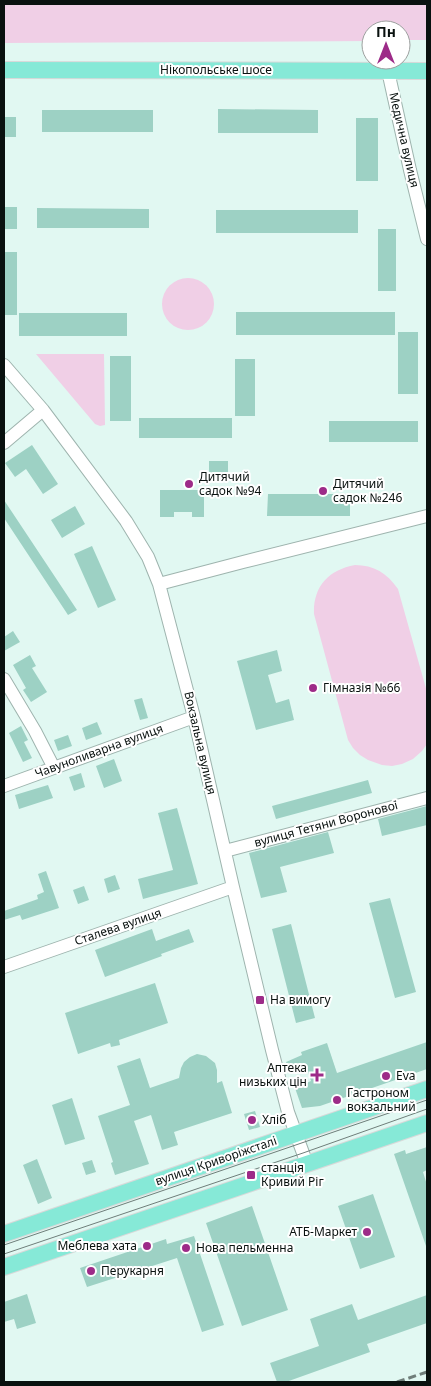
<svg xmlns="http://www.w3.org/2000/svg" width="431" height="1386" viewBox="0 0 431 1386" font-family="'Noto Sans',sans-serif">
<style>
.green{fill:#f0cfe6}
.building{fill:#9dd1c4}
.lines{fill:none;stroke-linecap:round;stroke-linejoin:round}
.minor-casing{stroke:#9eb4ae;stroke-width:14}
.major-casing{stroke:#d8d9d9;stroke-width:18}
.minor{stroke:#fff;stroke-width:12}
.major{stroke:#86e9d7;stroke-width:16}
.tram{stroke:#6f7e7a;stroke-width:1}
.rail{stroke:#6f7e7a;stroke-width:3;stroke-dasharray:8 4;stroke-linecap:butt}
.poi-dot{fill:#9d2b88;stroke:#fff;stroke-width:2}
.labels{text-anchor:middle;stroke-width:4;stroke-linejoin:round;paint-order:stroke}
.street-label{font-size:12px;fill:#09110f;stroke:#fff}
.poi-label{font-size:12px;fill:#09110f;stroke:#fff;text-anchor:start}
</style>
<rect width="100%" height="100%" fill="#e1f8f2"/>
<!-- green -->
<path class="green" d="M4 4H427V40H401V30H371V41L4 43Z
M162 304a26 26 0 1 1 52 0a26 26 0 1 1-52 0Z
M36 354H104L105 425 100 426 95 424Z
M355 565C374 565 387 573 398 589L427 692V744L422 751 413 759 402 764 392 766 382 765 368 760 360 755 353 748 348 740 314 614C313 587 328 570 355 565Z"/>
<!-- building -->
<path class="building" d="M218 109 318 110V133H218Z
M42 110H153V132H42Z
M4 117H16V137H4Z
M356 118H378V181H356Z
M4 207H17V229H4Z
M37 208 149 209V228H37Z
M216 210H358V233H216Z
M378 229H396V291H378Z
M4 252H17V315H4Z
M236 312H395V335H236Z
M19 313H127V336H19Z
M398 332H418V394H398Z
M110 356H131V421H110Z
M235 359H255V416H235Z
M139 418H232V438H139Z
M329 421H418V442H329Z
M32 445 58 484 43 494 26 469 15 477 5 463Z
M209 461H228V480H209Z
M160 490H204V517H192V512H174V517H160Z
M268 494H350V516H267Z
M4 500 77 610 68 615 4 518Z
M75 506 85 524 62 538 51 520Z
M92 546 116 600 98 608 74 554Z
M13 631 20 642 4 651V637Z
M277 650 282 671 268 675 276 703 289 699 294 720 256 730 237 661Z
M30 655 36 666 32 668 47 692 31 702 23 690 26 688 13 665Z
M142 698 148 718 140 720 134 700Z
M97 722 102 734 86 740 82 728Z
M21 726 28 740 24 742 32 758 23 762 9 733Z
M68 735 72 746 58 751 54 740Z
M114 759 122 781 104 788 96 766Z
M81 773 85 787 74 791 69 777Z
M368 780 372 793 276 819 272 806Z
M48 785 53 798 19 809 15 795Z
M427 806V825L382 836 378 819Z
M177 808 198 884 143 899 138 879 173 870 158 813Z
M328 832 334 853 280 867 287 892 261 898 249 853Z
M46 871 59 908 22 920 20 915 4 920V911L38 899 37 895 44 892 38 874Z
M115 875 120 889 108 893 104 879Z
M84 886 89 900 78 904 73 890Z
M390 898 416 992 395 998 369 903Z
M291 924 315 1018 296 1023 272 929Z
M152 929 156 941 189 929 194 942 161 954 162 956 105 977 95 950Z
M155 983 168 1023 119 1040 120 1045 111 1047 110 1043 78 1054 65 1013Z
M427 1042V1069L320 1106 302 1108 295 1088 311 1081 306 1066 289 1071 286 1062 302 1055 301 1052 327 1043 337 1073Z
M197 1054 206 1056 215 1063 217 1070V1083L222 1081 232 1113 174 1132 178 1145 162 1150 151 1115 134 1121 149 1164 115 1175 111 1163 113 1162 98 1116 130 1105 117 1066 140 1058 150 1088 179 1078 181 1068 184 1062 190 1057Z
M72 1098 85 1139 65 1145 52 1105Z
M255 1111 260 1127 249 1130 244 1114Z
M427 1147V1170L423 1172 427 1185V1245L426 1246 394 1154 405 1150 406 1154Z
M37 1159 52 1198 38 1204 23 1165Z
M92 1160 96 1172 86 1175 82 1163Z
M373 1194 395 1257 360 1269 338 1206Z
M252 1206 288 1310 242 1326 206 1223Z
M194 1236 224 1325 202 1332 177 1258 87 1287 80 1268 166 1239 167 1244Z
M27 1294 36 1323 17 1329 14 1319 4 1322V1302Z
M427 1295V1323L367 1344 370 1352 286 1382H277L270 1363 319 1346 310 1319 352 1304 358 1320Z"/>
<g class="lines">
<defs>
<path id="minor" d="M388 71 410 170 427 239
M4 365 43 410 126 521 148 557 159 584 194 717 233 887 272 1050 288 1112 307 1164
M4 443 43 410
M159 584 243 562 427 516
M4 679 35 731 54 768
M4 786 194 717
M225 851 427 798
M4 967 233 887"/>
<path id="major" d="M4 70 427 71
M4 1234 427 1089
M4 1267 427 1123"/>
</defs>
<!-- minor casing -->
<use href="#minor" class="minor-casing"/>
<!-- major casing -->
<use href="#major" class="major-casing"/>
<!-- minor -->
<use href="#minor" class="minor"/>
<!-- major -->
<use href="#major" class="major"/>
<!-- tram -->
<path class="tram" d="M4 1245 427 1100
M4 1254 303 1153 427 1109"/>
<!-- rail -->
<path class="rail" d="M397 1382 427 1372"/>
</g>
<!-- markers -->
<g class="poi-dot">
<circle cx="189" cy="484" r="5"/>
<circle cx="323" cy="491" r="5"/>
<circle cx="313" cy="688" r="5"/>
<rect x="255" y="995" width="10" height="10" rx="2.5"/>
<path d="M314.5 1067.5h5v5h5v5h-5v5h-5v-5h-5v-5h5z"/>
<circle cx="386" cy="1076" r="5"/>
<circle cx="337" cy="1100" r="5"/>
<circle cx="252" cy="1120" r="5"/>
<rect x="246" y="1170" width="10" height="10" rx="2.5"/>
<circle cx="367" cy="1232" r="5"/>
<circle cx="147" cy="1246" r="5"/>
<circle cx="186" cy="1248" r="5"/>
<circle cx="91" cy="1271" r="5"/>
</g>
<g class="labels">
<!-- street labels -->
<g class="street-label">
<text x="216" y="74">Нікопольське шосе</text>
<text transform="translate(404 140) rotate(77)" y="4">Медична вулиця</text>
<text transform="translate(200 743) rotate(77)" y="4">Вокзальна вулиця</text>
<text transform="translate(99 751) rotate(-20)" y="4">Чавуноливарна вулиця</text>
<text transform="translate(326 824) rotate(-15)" y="4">вулиця Тетяни Воронової</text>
<text transform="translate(118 927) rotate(-19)" y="4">Сталева вулиця</text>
<text transform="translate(216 1161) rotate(-19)" y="4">вулиця Криворіжсталі</text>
</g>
<!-- poi labels -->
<g class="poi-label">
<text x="199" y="481">Дитячий<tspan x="199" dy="14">садок №94</tspan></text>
<text x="333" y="488">Дитячий<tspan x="333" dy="14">садок №246</tspan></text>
<text x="323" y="692">Гімназія №66</text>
<text x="270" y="1004">На вимогу</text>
<text x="307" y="1072" text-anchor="end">Аптека<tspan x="307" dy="14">низьких цін</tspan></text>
<text x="396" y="1080">Eva</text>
<text x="347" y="1097">Гастроном<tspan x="347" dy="14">вокзальний</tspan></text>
<text x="262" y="1124">Хліб</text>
<text x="261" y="1172">станція<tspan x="261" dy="14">Кривий Ріг</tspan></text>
<text x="357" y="1236" text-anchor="end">АТБ-Маркет</text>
<text x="137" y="1250" text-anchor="end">Меблева хата</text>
<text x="196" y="1252">Нова пельменна</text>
<text x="101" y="1275">Перукарня</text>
</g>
</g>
<!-- border -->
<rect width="431" height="1386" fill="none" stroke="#09110f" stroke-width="10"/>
<!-- north arrow -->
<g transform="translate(386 45)"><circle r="24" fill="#ffffff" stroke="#9da09f"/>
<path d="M0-4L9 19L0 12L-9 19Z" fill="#9d2b88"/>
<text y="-8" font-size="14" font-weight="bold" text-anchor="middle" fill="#09110f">Пн</text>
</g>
</svg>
